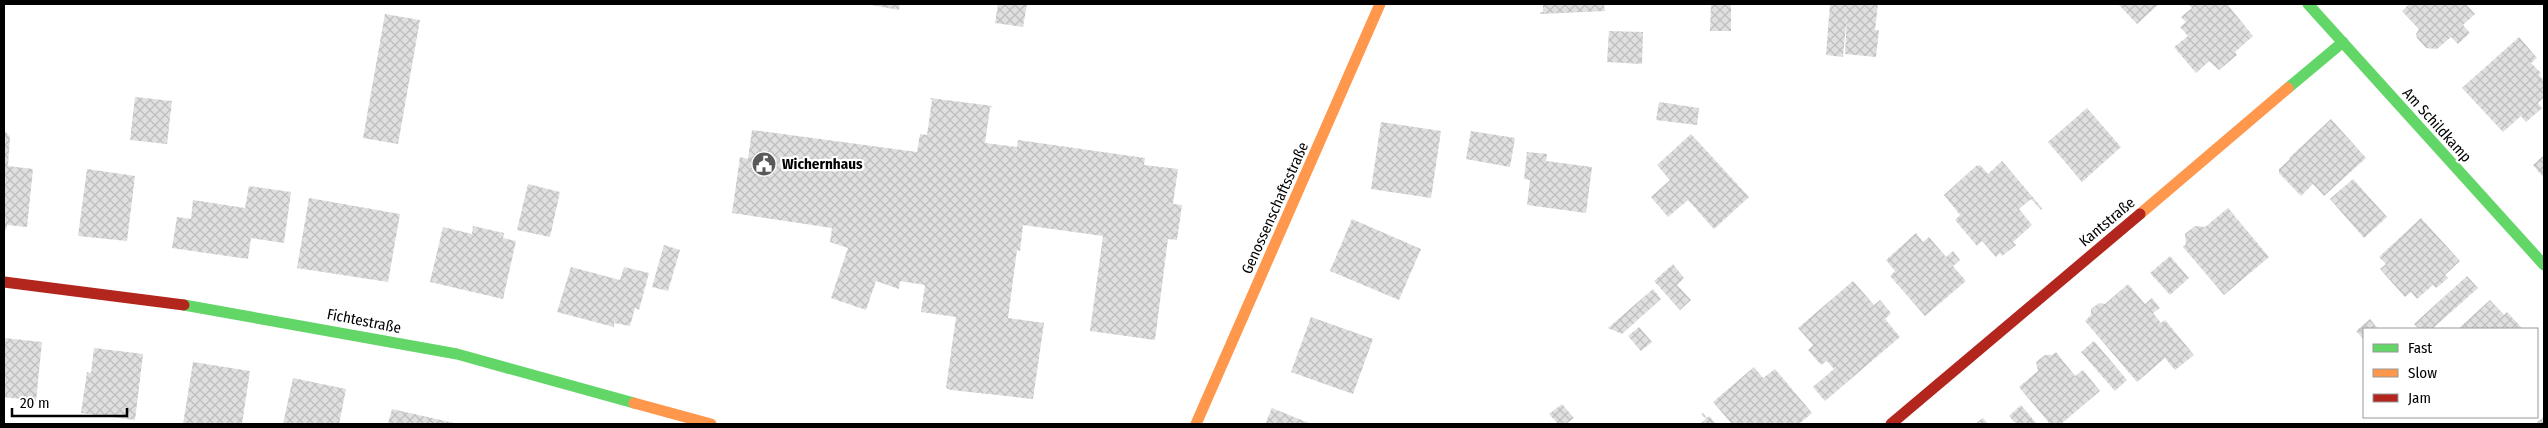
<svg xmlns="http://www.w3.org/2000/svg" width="2548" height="428" viewBox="0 0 2548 428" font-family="'Fira Sans Condensed',sans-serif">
<defs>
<pattern id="building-cross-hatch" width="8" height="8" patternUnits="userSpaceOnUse" patternTransform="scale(1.25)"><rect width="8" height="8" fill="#dfdfdf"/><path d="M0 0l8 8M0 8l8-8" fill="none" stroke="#bebebe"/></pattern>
</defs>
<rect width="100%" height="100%" fill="#fff"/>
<path fill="url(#building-cross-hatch)" d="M866,4H900L899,10Z
M998,4H1027L1023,27L995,23Z
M1543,4H1604L1605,11L1540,14V12H1543Z
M1711,4H1731V31H1710Z
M1830,4H1878L1875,30H1879L1876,57L1845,54L1847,15L1843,57L1826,55Z
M2118,4H2159L2137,24Z
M2188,4H2227L2253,36L2235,52L2237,55L2219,70L2209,61L2196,73L2174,47L2188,36L2180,27L2186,22L2181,17L2192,8Z
M2409,4H2466L2475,14L2463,25L2470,33L2458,44L2451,37L2437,49L2426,48L2417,38L2416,34L2419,29L2402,11Z
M385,14L420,20L398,144L363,138Z
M1609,31L1643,32L1642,64L1607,62Z
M2519,37L2537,58L2531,63L2541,73L2539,75L2544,81V97L2538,103L2542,108L2526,122L2521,116L2503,132L2462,88Z
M135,97L172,101L167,144L130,140Z
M930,98L993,106L990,108L985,143L1017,147L1018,140L1145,158L1144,165L1178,169L1173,204L1182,205L1177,240L1168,239L1155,340L1090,331L1103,236L1023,225L1020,251L1017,250L1008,318L1044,323L1033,399L951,390L946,388L956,317L921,312L925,285L900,281L899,289L876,281L866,310L831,298L848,248L830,242L832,228L732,213L740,157L748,159L752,130L917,152L920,134L927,135L932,100Z
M1659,102L1699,108L1697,125L1656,120Z
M2087,108L2121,147L2082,182L2048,142Z
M2331,119L2366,158L2324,196L2313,184L2301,196L2279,173V169L2290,159L2289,158Z
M1381,122L1441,131L1431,198L1371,189Z
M4,130L10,137L8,166L33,169L27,227L7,225L6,230L4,229Z
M1471,131L1515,138L1510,167L1466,159Z
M1691,134L1749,197L1714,229L1688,200L1668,217L1651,197L1670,180L1657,165Z
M1527,152L1547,154L1546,161L1592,167L1586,213L1527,205L1530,180L1524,179Z
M2544,155V178L2533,165Z
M2002,161L2042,208L2041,210L2031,199L2019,209L2032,225L2013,242L2016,245L2002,256L2000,253L1996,257L1982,241L1977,246L1955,220L1960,215L1944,195L1976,166L1980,165L1988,174Z
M87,169L135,176L127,241L78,236Z
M2353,179L2387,217L2364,238L2330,199Z
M528,184L560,192L550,237L517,230Z
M249,186L291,192L284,243L251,238L248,259L172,248L177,217L191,219L193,200L245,208Z
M309,198L400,214L388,282L297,268Z
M2228,208L2269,257L2224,295L2183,247L2186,244L2185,234L2195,226L2205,227Z
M2421,218L2460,261L2445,275L2448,278L2439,286L2436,288L2433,285L2417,299L2411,292L2405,297L2380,269L2386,264L2379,257Z
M1352,219L1421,249L1399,300L1330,271Z
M473,226L504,233L503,238L516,241L503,299L430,282L443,227L472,234Z
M1916,233L1923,242L1929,237L1946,257L1953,251L1960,260L1953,266L1966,281L1925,316L1890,276L1895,271L1886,260Z
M664,245L680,250L668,291L652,287Z
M2170,256L2189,278L2170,295L2150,273Z
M1673,264L1684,278L1677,285L1691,300L1680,310L1654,281Z
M571,267L620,280L624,267L649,273L639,310L635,308L630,326L614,323V327L557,312Z
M2467,276L2478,288L2432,329H2419L2414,324Z
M1853,281L1874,305L1880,300L1891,313L1885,319L1900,337L1825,401L1813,387L1834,369L1827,361L1821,365L1808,350L1813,345L1798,328Z
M2128,284L2145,304L2152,298L2160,308L2153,313L2161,323L2165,320L2194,355L2175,370L2165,358L2137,382L2085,321L2091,315V309L2099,303L2105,304Z
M1653,289L1661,299L1622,334L1608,328Z
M2490,300L2504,315L2507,312L2523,329H2458Z
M1311,317L1373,339L1353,394L1291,372Z
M2370,319L2378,329H2364V340L2356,331Z
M1639,327L1652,342L1641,351L1628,336Z
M4,338L42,342L36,401L4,397Z
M2094,341L2127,380L2115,391L2081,352Z
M94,348L143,354L135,420L81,413L87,372L91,373Z
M2056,352L2075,376L2083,370L2100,391L2061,424H2050L2019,387L2038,371L2036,362L2045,355H2052Z
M193,362L250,371L242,424H183Z
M1754,367L1763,378L1775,369L1812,413L1799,424H1732L1713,402Z
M293,378L346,389L339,424H283Z
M1562,404L1574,418L1566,424H1558L1549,414Z
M2021,405L2037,424H2016L2009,416Z
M1272,408L1311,424H1265Z
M392,409L454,423V424H388Z
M1703,413L1707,418L1709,416L1716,424H1700L1706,419L1701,414Z
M2544,417V424H2539L2537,422Z
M1983,418L1988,424H1975Z"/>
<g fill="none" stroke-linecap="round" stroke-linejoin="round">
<path stroke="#63d668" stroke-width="11" d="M2308,4L2544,265
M2288,88L2343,42
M184,305L457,354L634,403"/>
<path stroke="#ff974d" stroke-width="11" d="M2140,214L2288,88
M634,403L711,424
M1196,424L1380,4"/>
<path stroke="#b3261e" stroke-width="11" d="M4,282L184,305
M1891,424L2140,214"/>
</g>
<defs>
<symbol id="civic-disc" viewBox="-11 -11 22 22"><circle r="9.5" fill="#595959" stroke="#fff"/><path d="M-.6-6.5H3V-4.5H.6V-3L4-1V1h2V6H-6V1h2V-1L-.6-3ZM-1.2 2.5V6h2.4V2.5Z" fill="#fff"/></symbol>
</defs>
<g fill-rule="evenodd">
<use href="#civic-disc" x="750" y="150" width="28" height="28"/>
</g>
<g text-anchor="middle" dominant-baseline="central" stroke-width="4.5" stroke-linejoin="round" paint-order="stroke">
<g font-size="15" fill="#000" stroke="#fff">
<text transform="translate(2437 125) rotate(48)">Am Schildkamp</text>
<text transform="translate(1275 208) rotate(-66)">Genossenschaftsstraße</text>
<text transform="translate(2107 222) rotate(-40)">Kantstraße</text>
<text transform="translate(364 321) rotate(11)">Fichtestraße</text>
</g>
<g font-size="15" font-weight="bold" fill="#000" stroke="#fff" text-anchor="start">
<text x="782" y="164">Wichernhaus</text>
</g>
</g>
<rect width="2548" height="428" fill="none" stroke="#000000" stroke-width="10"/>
<rect x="2363" y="328" width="175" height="90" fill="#ffffff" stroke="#999999"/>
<rect x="2373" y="344" width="25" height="8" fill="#63d668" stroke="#999999"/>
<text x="2408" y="353" font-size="15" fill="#000000">Fast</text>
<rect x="2373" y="369" width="25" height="8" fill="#ff974d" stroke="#999999"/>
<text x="2408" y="378" font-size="15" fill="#000000">Slow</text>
<rect x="2373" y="394" width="25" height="8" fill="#b3261e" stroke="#999999"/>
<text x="2408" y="403" font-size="15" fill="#000000">Jam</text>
<path d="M12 408v8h115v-8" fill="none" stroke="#000000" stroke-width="2.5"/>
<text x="20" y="408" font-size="15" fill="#000000" stroke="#ffffff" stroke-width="4" paint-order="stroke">20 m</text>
</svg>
